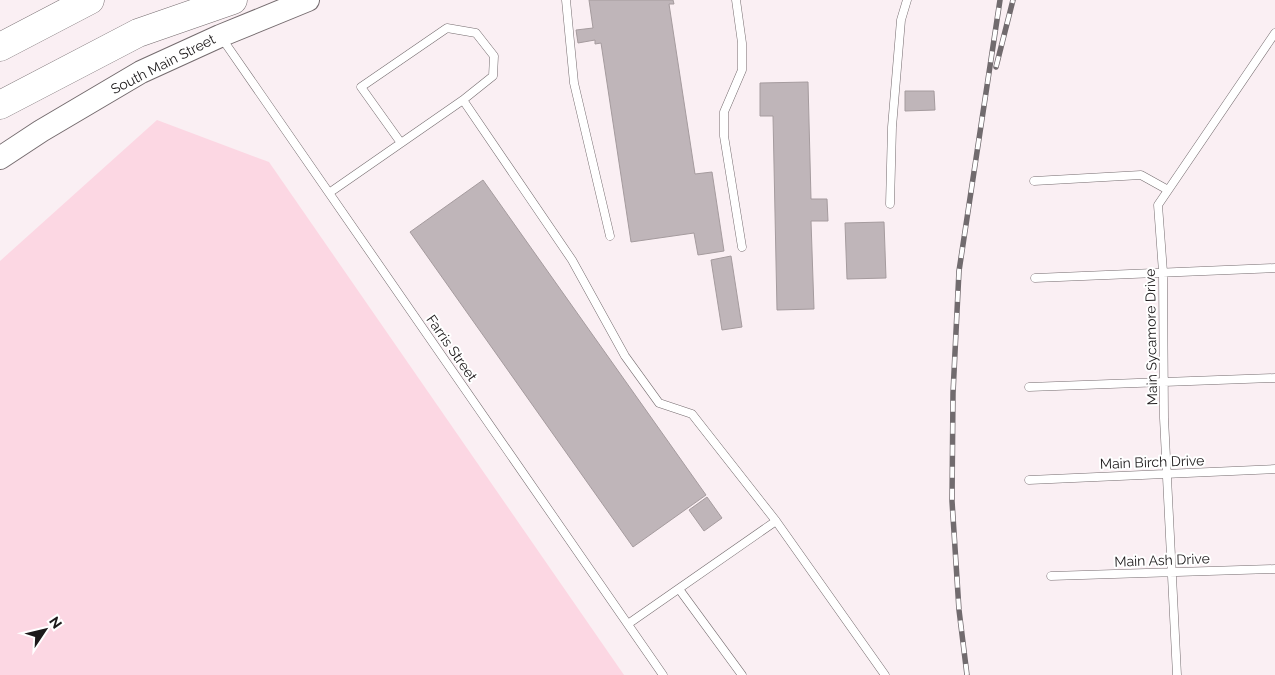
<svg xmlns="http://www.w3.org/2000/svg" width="1275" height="675" viewBox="0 0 1275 675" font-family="Raleway,sans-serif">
<rect width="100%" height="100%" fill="#faeff3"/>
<path fill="#fcd7e3" d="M157,120L269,162L624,675H0V261Z"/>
<path fill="#bfb5b9" stroke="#a59b9e" d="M589,0H673L674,4H669L695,174L712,172L724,251L698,255L694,233L631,242L601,43L595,44V40L578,43L576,30L593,28Z
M808,82L811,199H827L828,221H811L814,309L777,310L773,116H760V83Z
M905,91H934L935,110L905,111Z
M483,180L706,495L633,547L410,232Z
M884,222L886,278L847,279L845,223Z
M731,256L742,327L722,330L711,260Z
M707,497L722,518L704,531L689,510Z"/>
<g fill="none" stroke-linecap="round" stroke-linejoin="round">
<defs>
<path id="lane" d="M566,0L574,83L610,236
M736,0L742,43V70L724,112V136L742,247
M221,37L663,675
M401,143L361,87L447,28L476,33L494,56L493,76L463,100
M1034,181L1141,175L1168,190
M329,193L463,100L572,260L625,356L659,403L692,414L776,521
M890,204L892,127L901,20L907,0
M1035,278L1275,268
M1029,387L1275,378
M1029,480L1275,469
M1051,576L1275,569
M679,589L742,675
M628,624L776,521L885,675
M1177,675L1164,418L1163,272L1158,205L1275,33"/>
<path id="secondary" d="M0,158L41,131L141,72L220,36L308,0"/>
<path id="highway" d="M0,47L90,0
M0,105L138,33L233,0"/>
</defs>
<use href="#lane" stroke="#756c6f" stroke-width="9"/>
<use href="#secondary" stroke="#756c6f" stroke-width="24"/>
<use href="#highway" stroke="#756c6f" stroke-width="29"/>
<use href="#lane" stroke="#fff" stroke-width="8"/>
<use href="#secondary" stroke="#fff" stroke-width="22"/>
<use href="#highway" stroke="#fff" stroke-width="28"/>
<defs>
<path id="rail" d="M996,67L1013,0
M967,675L959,610L952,501L953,393L959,271L1000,0"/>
</defs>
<use href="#rail" stroke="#716b6e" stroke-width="5.5"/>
<use href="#rail" stroke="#fff" stroke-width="4" stroke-dasharray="11" stroke-linecap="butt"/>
</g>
<g text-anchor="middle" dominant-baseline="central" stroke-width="4" stroke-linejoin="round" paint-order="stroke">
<g font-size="14" fill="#1c191a" stroke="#fff">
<text transform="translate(163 64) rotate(-27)">South Main Street</text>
<text transform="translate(1151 337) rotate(-91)">Main Sycamore Drive</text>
<text transform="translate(452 348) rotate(55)">Farris Street</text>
<text transform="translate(1152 462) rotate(-2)">Main Birch Drive</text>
<text transform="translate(1162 560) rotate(-2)">Main Ash Drive</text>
</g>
</g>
<g transform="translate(45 630) rotate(55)" stroke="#ffffff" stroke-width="4" paint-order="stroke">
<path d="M0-4L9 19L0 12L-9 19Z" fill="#1c191a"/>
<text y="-8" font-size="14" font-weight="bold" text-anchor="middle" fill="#1c191a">N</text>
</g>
</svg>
